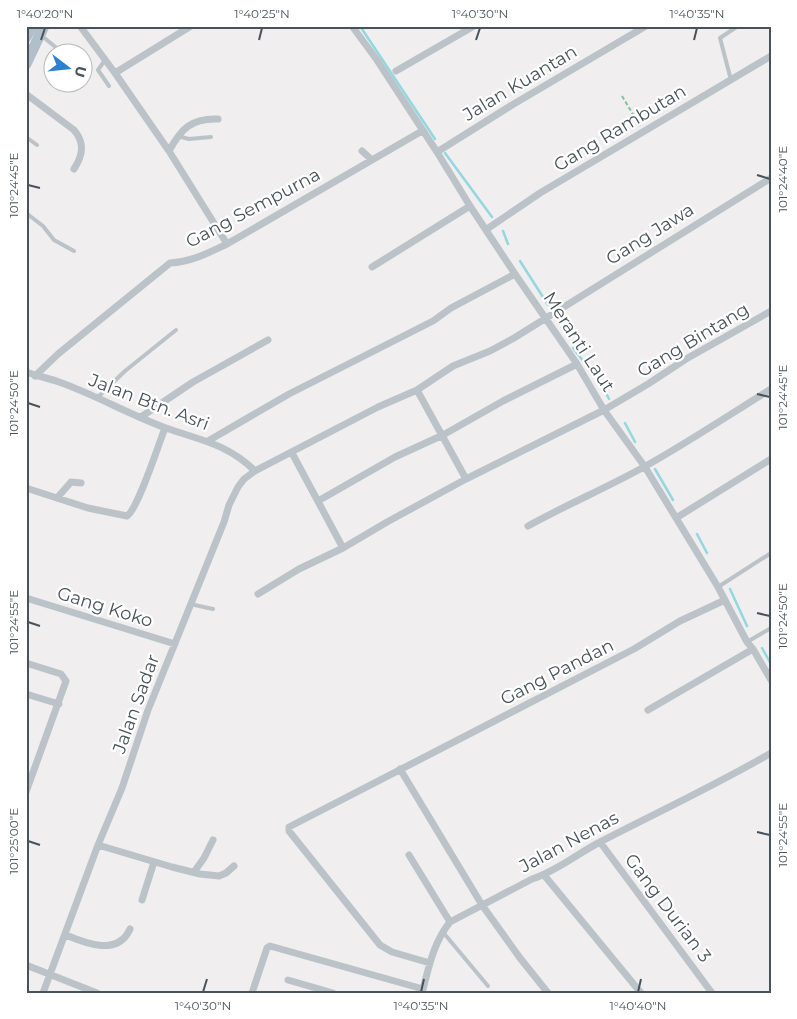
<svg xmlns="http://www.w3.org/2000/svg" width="797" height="1019" viewBox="0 0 797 1019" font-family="Montserrat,sans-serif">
<rect width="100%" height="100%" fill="#f0eeee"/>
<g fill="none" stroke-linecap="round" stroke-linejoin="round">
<path stroke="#93d8e1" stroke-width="2.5" d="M360,26L435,139
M445,153L492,217
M503,231L508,244
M520,261L548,305
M573,348L587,366
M605,391L609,399
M625,423L635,442
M655,469L673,500
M697,534L707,553
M730,589L747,626
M762,648L771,664"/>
<path stroke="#7dc39a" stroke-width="2" stroke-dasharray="4 2.5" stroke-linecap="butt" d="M622,96L640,126"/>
<path stroke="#bbc3c9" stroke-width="4" d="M42,36L59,50
M105,60L98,70L109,86
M731,80L720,38L738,26
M177,136L189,139L211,137
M26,137L37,145
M26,213L43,226L54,240L74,251
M98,397L125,371L176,330
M718,587L771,553
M190,604L213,609
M747,642L771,628
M442,931L488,986"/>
<path stroke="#bbc3c9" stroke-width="7" d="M80,26L115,73L169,151L227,244
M352,26L377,60L437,152L470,206L515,274L577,364L604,410L645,467L718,587L747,642L753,649L771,680
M396,71L474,26
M115,73L191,26
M26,94L74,130C85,143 83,155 74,169
M169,151C181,129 191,118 218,119
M362,151L372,160
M437,152L512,105L646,26
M487,229L540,193L771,56
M372,267L470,206
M26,372C37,376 48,378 59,382C96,395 130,415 166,428C200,440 228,444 255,471
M35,376L58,354L170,263C191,262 208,253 227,244L422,131
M417,390L466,479
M141,417L193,382L268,340
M208,441L289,394L433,321L451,308L515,274
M292,453L343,548
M26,488L88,508L127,516C138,509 159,443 165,428
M57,498L71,482L81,483
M318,501L395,457L443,435L503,401L577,364
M676,518L771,459
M528,526C566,505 606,488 644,467C687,443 729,415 771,389
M258,594L299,569L343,548L387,522L466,479L604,410L648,384L686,359L771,311
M26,598L175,644
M26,663L61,674L66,681L26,792
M26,694L59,704
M648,710L753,649
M400,769L482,905L520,958L548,993
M600,842L712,993
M98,845L172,867L200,874L219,876L226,873L234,866
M409,855L450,922
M194,872L204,858L213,840
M544,875L641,993
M142,900L154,862
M66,935C87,944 118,956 130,929
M430,963L392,952L380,945L289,831V827L634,649L680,621L725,600
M26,965L97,993
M288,980L333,993
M43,993L98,845L122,788L148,710L224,522L229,505L238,487L244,479L255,471L378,407L417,390L453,366L490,351L514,338L771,178
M252,993L267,948L270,946L423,989
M422,993C429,967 433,943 450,922L532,879C557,871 578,853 602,841C658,812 716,785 771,753"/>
<path stroke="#b1bfca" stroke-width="11" d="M26,37L32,26
M26,64L44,26"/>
</g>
<path fill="none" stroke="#485359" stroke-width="2" d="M41,40L45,28M259,40L262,28M476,40L480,28M694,40L697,28M757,175L770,179M28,185L40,188M757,394L770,397M28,403L40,407M757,613L770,616M28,622L40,626M757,832L770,835M28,841L40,845M203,992L207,979M421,992L424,979M638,992L641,979"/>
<g text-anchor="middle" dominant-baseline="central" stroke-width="4.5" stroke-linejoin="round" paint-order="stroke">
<g font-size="18" fill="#485359" stroke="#fff">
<text transform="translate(520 83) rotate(-31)">Jalan Kuantan</text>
<text transform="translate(620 128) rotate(-31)">Gang Rambutan</text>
<text transform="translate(253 208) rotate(-28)">Gang Sempurna</text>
<text transform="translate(650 234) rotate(-32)">Gang Jawa</text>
<text transform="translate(693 340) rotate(-31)">Gang Bintang</text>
<text transform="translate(579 342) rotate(57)">Meranti Laut</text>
<text transform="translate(149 402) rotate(21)">Jalan Btn. Asri</text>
<text transform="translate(105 607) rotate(17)">Gang Koko</text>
<text transform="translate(557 672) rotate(-27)">Gang Pandan</text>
<text transform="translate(136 704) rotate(-70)">Jalan Sadar</text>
<text transform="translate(569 842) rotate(-28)">Jalan Nenas</text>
<text transform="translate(668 908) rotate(53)">Gang Durian 3</text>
</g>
</g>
<rect width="797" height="1019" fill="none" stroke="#ffffff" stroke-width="55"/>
<g transform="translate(68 68) rotate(106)"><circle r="24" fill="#ffffff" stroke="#b6babd"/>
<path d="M0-4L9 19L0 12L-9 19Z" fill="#2d80cb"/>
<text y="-8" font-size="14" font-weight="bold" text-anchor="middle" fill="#485359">U</text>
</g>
<rect x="28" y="28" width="742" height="964" fill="none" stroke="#485359" stroke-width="2"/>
<g font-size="12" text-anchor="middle" fill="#485359">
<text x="45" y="18">1°40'20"N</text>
<text x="262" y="18">1°40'25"N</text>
<text x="480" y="18">1°40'30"N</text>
<text x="697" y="18">1°40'35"N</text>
<text transform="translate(783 179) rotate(-90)" y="4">101°24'40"E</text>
<text transform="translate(14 185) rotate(-90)" y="4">101°24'45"E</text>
<text transform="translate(783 397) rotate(-90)" y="4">101°24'45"E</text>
<text transform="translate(14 403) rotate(-90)" y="4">101°24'50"E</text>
<text transform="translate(783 616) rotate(-90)" y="4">101°24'50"E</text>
<text transform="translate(14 622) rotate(-90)" y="4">101°24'55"E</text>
<text transform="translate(783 835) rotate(-90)" y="4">101°24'55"E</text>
<text transform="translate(14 841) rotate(-90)" y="4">101°25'00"E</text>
<text x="203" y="1010">1°40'30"N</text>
<text x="421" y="1010">1°40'35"N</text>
<text x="638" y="1010">1°40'40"N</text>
</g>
</svg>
